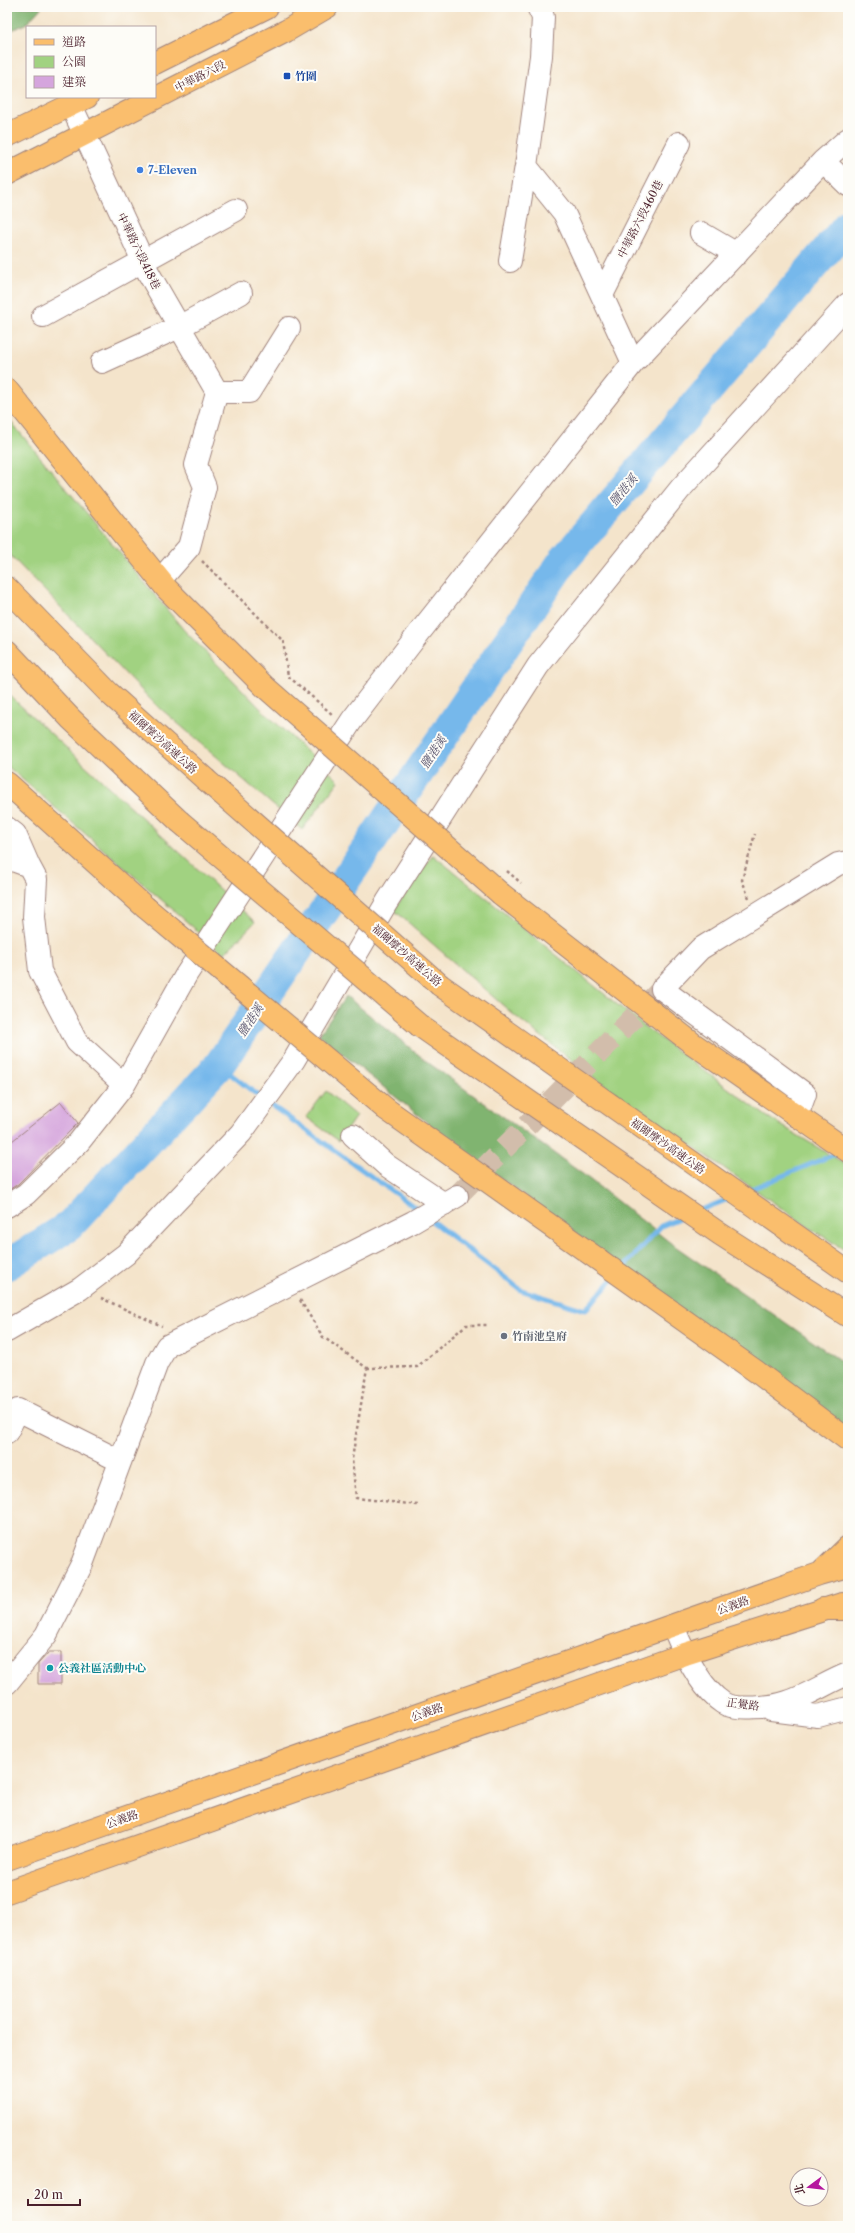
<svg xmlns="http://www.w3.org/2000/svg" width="855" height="2233" viewBox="0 0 855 2233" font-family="'Libre Caslon Text','Noto Serif TC',serif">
<rect width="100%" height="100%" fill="#fdfcf7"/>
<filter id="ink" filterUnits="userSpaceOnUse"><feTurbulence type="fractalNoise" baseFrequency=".025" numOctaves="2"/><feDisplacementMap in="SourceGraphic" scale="8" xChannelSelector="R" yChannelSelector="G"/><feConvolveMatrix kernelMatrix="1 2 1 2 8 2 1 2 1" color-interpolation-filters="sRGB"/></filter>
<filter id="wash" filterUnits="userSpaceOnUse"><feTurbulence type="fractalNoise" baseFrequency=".012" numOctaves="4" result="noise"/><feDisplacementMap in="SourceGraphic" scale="16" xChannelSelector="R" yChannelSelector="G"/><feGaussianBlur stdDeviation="0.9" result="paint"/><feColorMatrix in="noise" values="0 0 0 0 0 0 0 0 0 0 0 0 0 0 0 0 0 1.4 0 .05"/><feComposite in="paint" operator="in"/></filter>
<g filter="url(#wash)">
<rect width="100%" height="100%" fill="#f4e4cb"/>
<path fill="#a1d281" stroke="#767856" d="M7,417L183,629L261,709L339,781L302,830L153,702L7,552Z
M7,693L255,922L224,954L7,766Z
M433,855L645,1027L766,1116L848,1166V1252L810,1228L592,1076L514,1015L394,910Z
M326,1091L356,1116L339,1141L306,1117Z"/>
<path fill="#80b46f" stroke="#656a4d" d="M7,7H42L26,24L7,32Z
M346,996L430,1064L584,1175L672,1244L848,1366V1431L455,1145L319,1035Z"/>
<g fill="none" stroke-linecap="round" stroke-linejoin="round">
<path stroke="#76b8eb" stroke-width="5" d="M219,1065L260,1097
M268,1103L420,1211
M744,1192L840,1152
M698,1211L731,1198
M429,1219L521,1290L585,1310L615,1277
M622,1269L661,1226L685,1216"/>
<path stroke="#76b8eb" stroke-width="31" d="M7,1265L69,1226L219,1065L563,561L848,225"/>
</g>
<g id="blocks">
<path fill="#d5a5dd" d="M61,1102L78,1123L18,1184L7,1191V1145Z
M49,1652H61V1684H38V1664Z"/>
</g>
</g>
<g filter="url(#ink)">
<use href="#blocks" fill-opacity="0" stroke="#9f827b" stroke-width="1"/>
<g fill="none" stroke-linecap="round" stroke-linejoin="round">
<path stroke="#d2bdab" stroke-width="22" stroke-dasharray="22 11" stroke-linecap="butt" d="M457,1196L662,989"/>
<defs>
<path id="minor" d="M71,105L149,274L217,392
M823,161L848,185
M526,166L564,213L633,363
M701,233L737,254
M510,261L526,166L541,56L543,17L538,7
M602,295L679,143
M43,316L236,210
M102,362L179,327L241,293
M217,392H249L289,328
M160,580L189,547L205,487L196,465L217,392
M7,828L15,834L29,866
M7,858L29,866L36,879L34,917L40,971L77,1042L124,1085
M797,1116L805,1094L662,989L700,949L838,864L848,862
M353,1135L386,1165L444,1204
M7,1206L26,1194L79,1142L124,1085L186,975L352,720L419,633L633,363L823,161L848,139
M7,1331L80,1289L126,1254L241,1133L294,1060L387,902L538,666L681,488L848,304
M7,1432L18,1410L120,1461
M673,1626C683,1651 700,1688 723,1703C735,1711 773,1707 787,1702C808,1696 827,1682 848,1674
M7,1683L46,1635L82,1564L157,1363L167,1346L413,1222L457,1196
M771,1710L818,1716L848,1708"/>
<path id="major" d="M155,63L267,7
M7,136L87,97
M7,174L286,31L327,7
M7,390L167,589L265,687
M7,783L145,907
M501,894L692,1043L848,1151
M386,1109L757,1372L848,1440
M823,1571L848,1547
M7,1859L819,1574L848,1566
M7,1892L685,1654L842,1604"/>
<path id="highway" d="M7,588L109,693L205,779
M7,651L71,719L179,821
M440,985L848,1272
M420,1026L720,1234L848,1316
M823,1609H848"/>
</defs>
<use href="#minor" stroke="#9f827b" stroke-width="24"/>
<use href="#major" stroke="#9f827b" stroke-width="24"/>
<use href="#highway" stroke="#9f827b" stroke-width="24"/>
<path stroke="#9f827b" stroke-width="2.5" stroke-dasharray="3 3" stroke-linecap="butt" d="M202,561L283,641L288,676L333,715
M507,871L521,883
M749,898L742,880L755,834
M101,1298L162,1326
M300,1300L323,1337L367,1368L352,1459L356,1498L418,1505
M367,1368L417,1367L466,1325H487"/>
<use href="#minor" stroke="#fff" stroke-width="22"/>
<use href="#major" stroke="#fabe6d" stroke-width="22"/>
<use href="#highway" stroke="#fabe6d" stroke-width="22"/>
<defs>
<path id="major-bridge" d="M265,687L501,894
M145,907L386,1109"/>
<path id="highway-bridge" d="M205,779L440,985
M179,821L420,1026"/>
</defs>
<use href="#major-bridge" stroke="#9f827b" stroke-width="24" stroke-linecap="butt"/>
<use href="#highway-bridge" stroke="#9f827b" stroke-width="24" stroke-linecap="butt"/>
<use href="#major-bridge" stroke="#fabe6d" stroke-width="22"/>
<use href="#highway-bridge" stroke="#fabe6d" stroke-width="22"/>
</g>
</g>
<rect fill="#1a4fb4" stroke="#fdfcf7" stroke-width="1.5" x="283" y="72" width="8" height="8" rx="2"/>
<circle fill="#3f7fe0" stroke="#fdfcf7" stroke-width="1.5" cx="140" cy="170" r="4"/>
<circle fill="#6b7280" stroke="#fdfcf7" stroke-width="1.5" cx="504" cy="1336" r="4"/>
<circle fill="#0f9aa8" stroke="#fdfcf7" stroke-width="1.5" cx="50" cy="1668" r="4"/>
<g text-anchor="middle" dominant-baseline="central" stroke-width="4" stroke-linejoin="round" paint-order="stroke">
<g font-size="11" fill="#4a1f2b" stroke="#fdfcf7">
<text transform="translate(200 76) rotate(-27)">中華路六段</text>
<text transform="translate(640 219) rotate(-63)">中華路六段460巷</text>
<text transform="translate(139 251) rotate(64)">中華路六段418巷</text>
<text transform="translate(163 742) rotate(42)">福爾摩沙高速公路</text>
<text transform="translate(407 955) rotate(41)">福爾摩沙高速公路</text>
<text transform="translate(668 1146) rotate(35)">福爾摩沙高速公路</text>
<text transform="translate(733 1605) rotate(-20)">公義路</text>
<text transform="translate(743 1704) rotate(8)">正覺路</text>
<text transform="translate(427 1712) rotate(-19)">公義路</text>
<text transform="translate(122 1819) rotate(-19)">公義路</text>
</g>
<g font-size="11" font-weight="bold" fill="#164399" stroke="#fdfcf7" text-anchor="start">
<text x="295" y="76">竹圍</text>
</g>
<g font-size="11" font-weight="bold" fill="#366cbe" stroke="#fdfcf7" text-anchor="start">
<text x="148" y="170">7-Eleven</text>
</g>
<g font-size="11" font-weight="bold" fill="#5b616d" stroke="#fdfcf7" text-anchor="start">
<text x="512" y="1336">竹南池皇府</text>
</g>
<g font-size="11" font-weight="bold" fill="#0d838f" stroke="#fdfcf7" text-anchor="start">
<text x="58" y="1668">公義社區活動中心</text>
</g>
<g font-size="12" font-style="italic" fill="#59556e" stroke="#fdfcf7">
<text transform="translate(623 490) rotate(-50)">鹽港溪</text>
<text transform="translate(433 752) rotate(-56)">鹽港溪</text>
<text transform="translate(250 1020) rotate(-56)">鹽港溪</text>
</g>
</g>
<rect width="855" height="2233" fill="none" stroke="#fdfcf7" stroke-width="24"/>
<rect x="26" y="26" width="130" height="72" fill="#fdfcf7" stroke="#b5a4a5"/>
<rect x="34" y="39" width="20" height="6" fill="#fabe6d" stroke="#b5a4a5"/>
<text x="62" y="46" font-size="12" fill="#4a1f2b">道路</text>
<rect x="34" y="56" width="20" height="12" fill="#a1d281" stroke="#b5a4a5"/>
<text x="62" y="66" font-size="12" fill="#4a1f2b">公園</text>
<rect x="34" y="76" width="20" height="12" fill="#d5a5dd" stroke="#b5a4a5"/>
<text x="62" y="86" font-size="12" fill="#4a1f2b">建築</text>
<g transform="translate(809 2187) rotate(255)"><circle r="19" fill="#fdfcf7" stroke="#b5a4a5"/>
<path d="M0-3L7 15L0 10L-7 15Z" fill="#b5179e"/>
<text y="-6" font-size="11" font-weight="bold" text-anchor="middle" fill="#4a1f2b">北</text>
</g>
<path d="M28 2199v6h52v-6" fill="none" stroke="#4a1f2b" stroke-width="2"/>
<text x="34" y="2199" font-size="12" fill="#4a1f2b" stroke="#fdfcf7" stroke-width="3" paint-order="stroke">20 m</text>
</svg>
